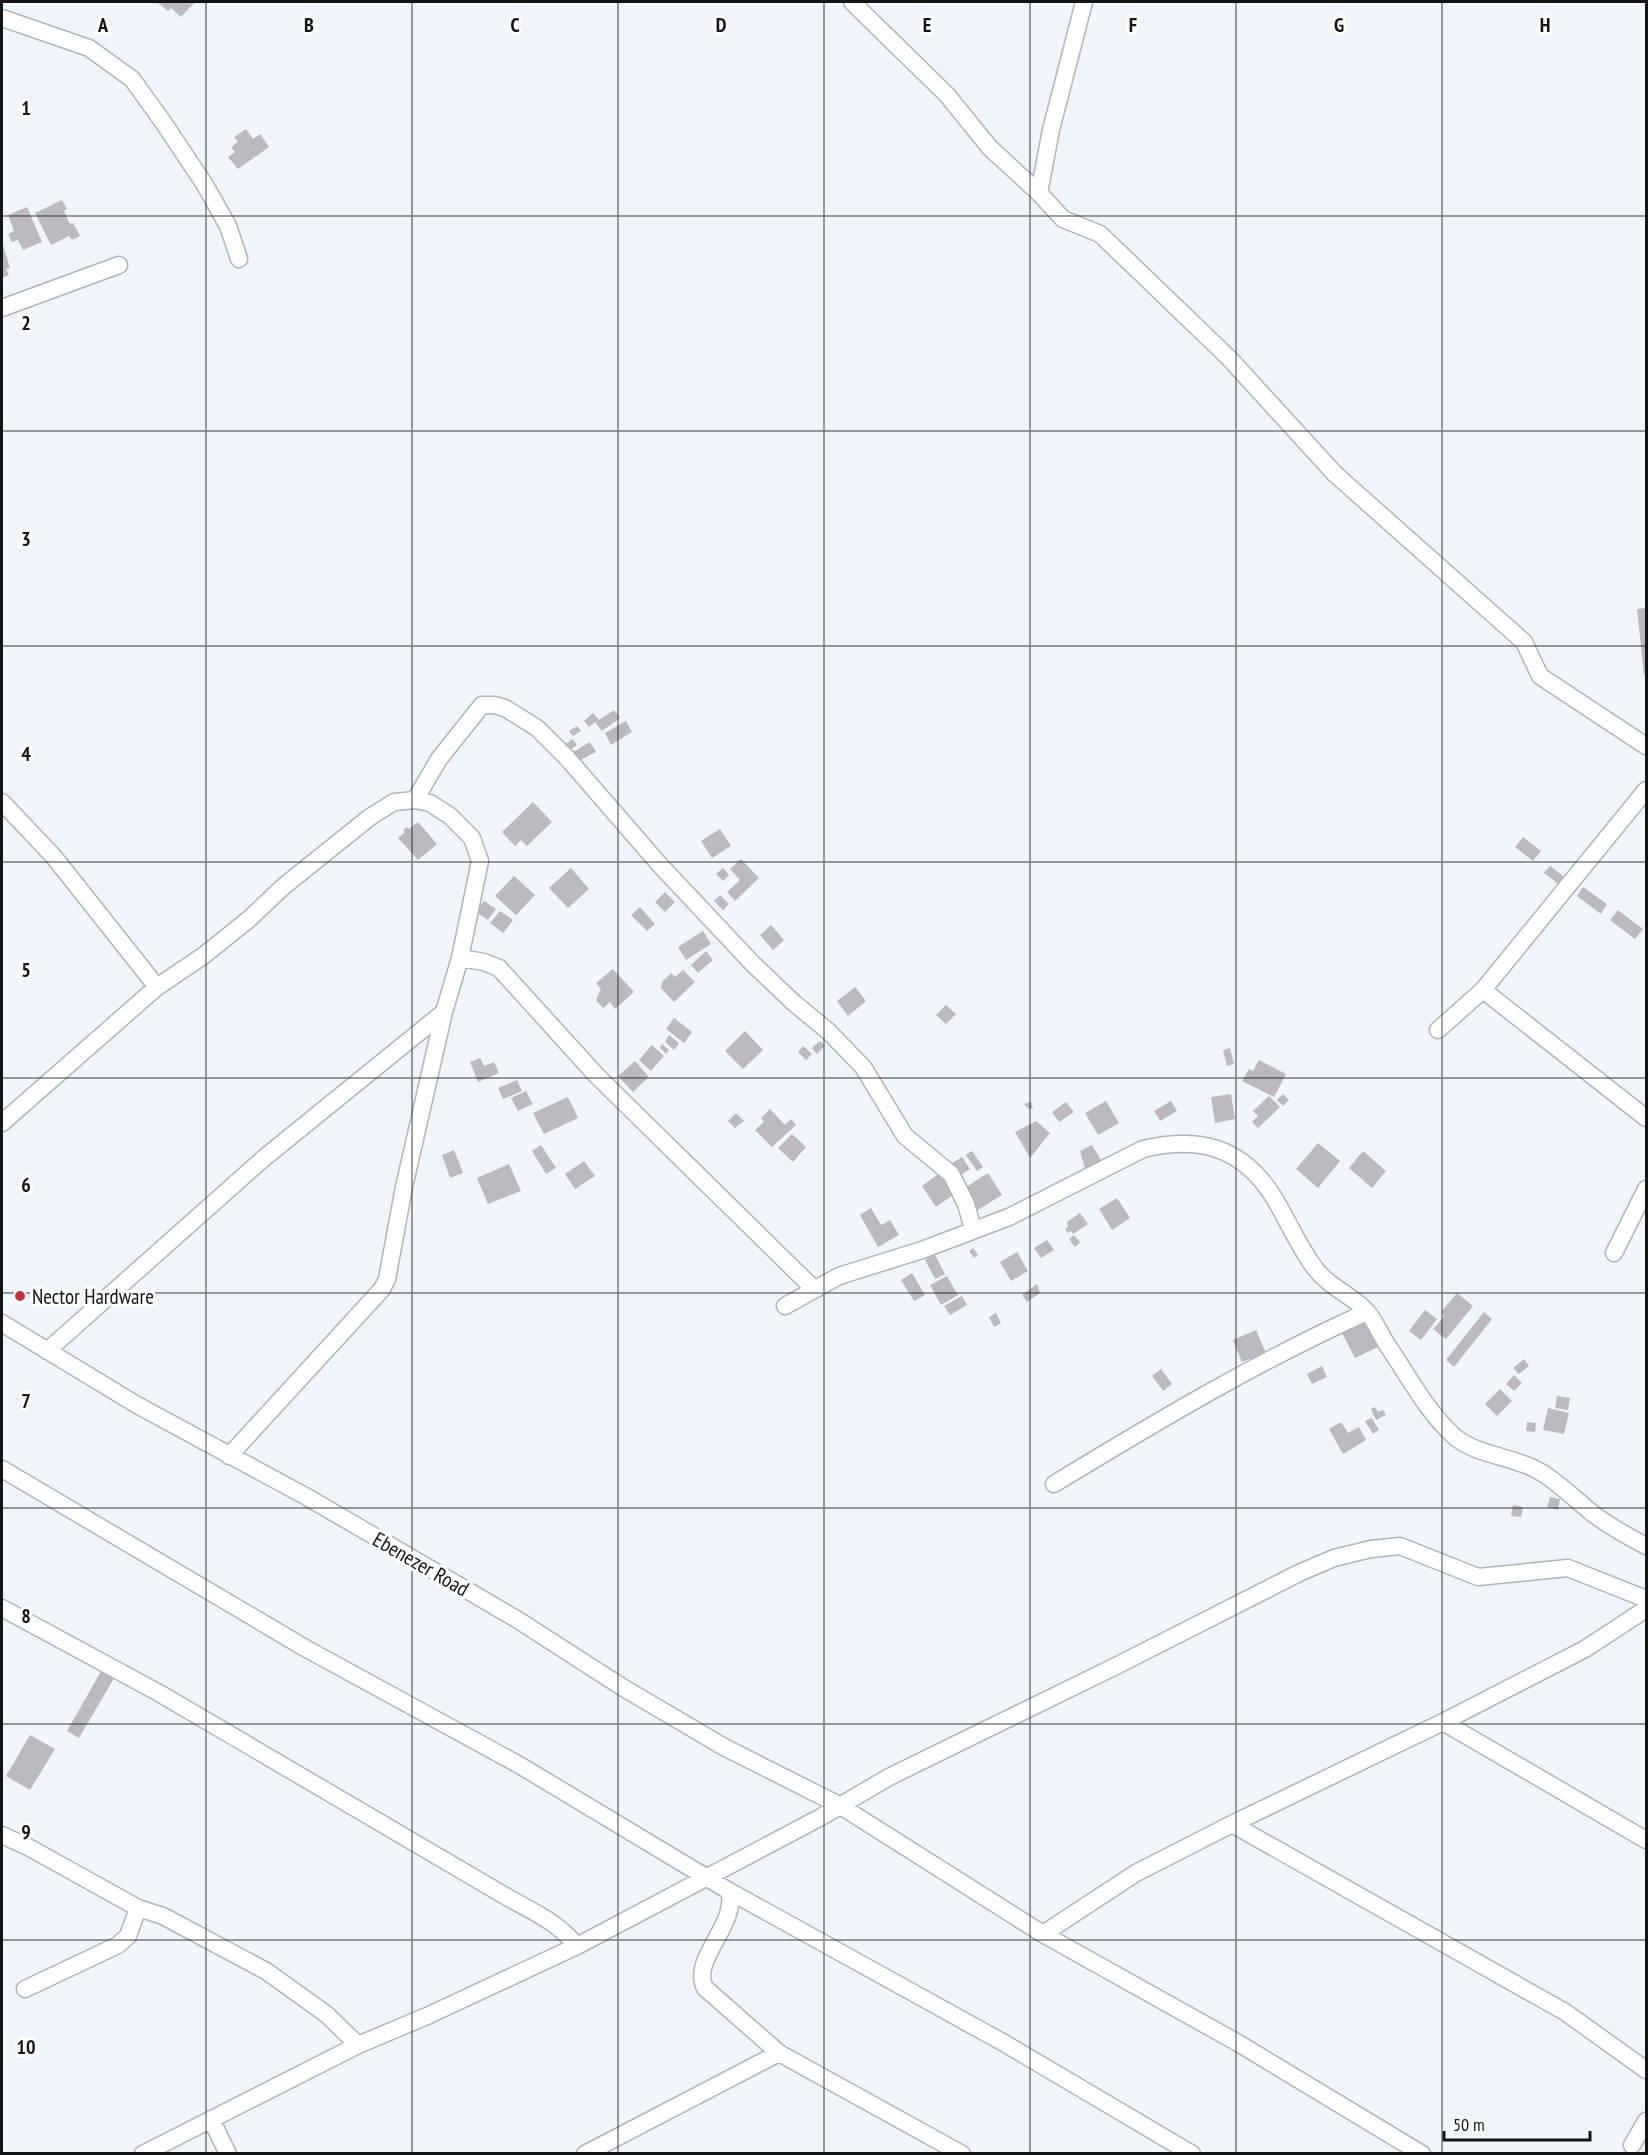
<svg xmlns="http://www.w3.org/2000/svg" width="1648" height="2155" viewBox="0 0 1648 2155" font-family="'PT Sans Narrow',sans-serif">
<rect width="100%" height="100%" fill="#eff5fb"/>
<path fill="#bcb9c0" d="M157,2H195L181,17L171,8L168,11Z
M246,129L253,139L260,134L269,147L238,169L228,157L235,152L231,147L238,142L234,137Z
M62,200L67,209L64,211L70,224L73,223L80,236L72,240L69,236L51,245L35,213Z
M27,207L42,242L23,250L18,240L12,242L8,234L14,231L8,215Z
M2,242L10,268L6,269L9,275L2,278Z
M1646,608V675H1644L1637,609Z
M614,710L620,718L602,731L595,722L589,727L584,721L593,713L599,720Z
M626,721L632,732L611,745L605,733Z
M577,726L581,731L573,736L569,731Z
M572,739L577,745L569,751L565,745Z
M590,742L596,752L579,761L573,752Z
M533,802L552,822L527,846L521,840L515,846L502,832Z
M418,822L437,844L418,860L398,838L405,832L403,830L407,827L409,829Z
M720,829L731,846L712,858L701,841Z
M1523,837L1541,851L1533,861L1515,847Z
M741,859L759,878L735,901L727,892L740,880L730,869Z
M1550,866L1567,879L1561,886L1544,873Z
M571,868L589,889L568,908L549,888Z
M723,868L729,875L723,881L716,874Z
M514,876L535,895L516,915L495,896Z
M1583,887L1607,904L1601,914L1577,896Z
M665,892L675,902L665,912L655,902Z
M720,895L729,904L723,910L714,901Z
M484,901L496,909L488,920L476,912Z
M640,907L655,924L647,931L631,915Z
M1618,910L1643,929L1635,939L1610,920Z
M500,911L513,920L503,933L490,923Z
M771,925L784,940L773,950L760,935Z
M703,931L711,944L686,960L678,947Z
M706,951L713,960L698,973L691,965Z
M613,969L634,992L615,1009L610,1002L603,1008L596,1000L601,989L596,983Z
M683,970L695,982L674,1002L661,988L662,982L671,973L675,977Z
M855,987L866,1001L848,1016L837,1001Z
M946,1005L956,1014L946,1024L936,1015Z
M674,1018L692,1032L684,1043L666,1029Z
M745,1031L763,1050L743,1069L725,1051Z
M669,1035L679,1043L674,1050L665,1042Z
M820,1041L825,1046L817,1054L812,1048Z
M662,1044L669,1050L666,1054L660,1048Z
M652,1045L664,1056L651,1071L639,1060Z
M803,1046L812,1054L806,1060L798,1052Z
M1230,1048L1234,1064L1227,1066L1223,1050Z
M480,1058L484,1066L494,1062L499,1073L478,1082L470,1062Z
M1259,1060L1286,1074L1274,1097L1242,1081L1249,1069L1253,1071Z
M635,1061L649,1077L633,1092L618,1076Z
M517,1080L522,1091L503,1099L498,1088Z
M526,1091L533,1104L518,1111L511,1098Z
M1231,1094L1235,1119L1215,1123L1211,1097Z
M1283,1094L1289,1100L1283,1106L1277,1100Z
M1269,1096L1280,1107L1258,1128L1252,1122L1258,1116L1253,1111Z
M568,1097L578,1118L544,1134L533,1113Z
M1106,1101L1119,1123L1098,1135L1085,1113Z
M1171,1101L1177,1111L1160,1121L1154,1111Z
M1031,1102L1033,1108L1029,1109L1024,1104Z
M1066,1102L1074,1112L1059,1122L1052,1112Z
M770,1109L785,1125L791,1119L796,1125L772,1147L755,1130L764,1122L761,1118Z
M736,1113L744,1121L735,1128L728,1121Z
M1036,1121L1050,1133L1030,1158L1015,1132Z
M792,1134L806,1147L793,1162L778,1148Z
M1318,1143L1340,1161L1318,1188L1296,1169Z
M541,1145L556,1168L546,1174L532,1151Z
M1092,1145L1101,1160L1085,1169L1080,1151Z
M454,1150L463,1173L450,1178L442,1155Z
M972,1151L983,1167L977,1171L966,1155Z
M1363,1151L1386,1171L1372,1188L1349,1168Z
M962,1157L970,1169L959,1176L951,1164Z
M584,1161L595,1176L575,1189L565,1174Z
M509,1164L521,1191L488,1204L477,1178Z
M941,1172L956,1193L936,1207L922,1186Z
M988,1173L1002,1195L976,1211L963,1189Z
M1117,1198L1130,1218L1112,1230L1099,1209Z
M871,1208L881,1225L890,1220L899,1235L878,1247L860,1215Z
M1080,1213L1088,1224L1073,1234L1071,1231L1068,1233L1065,1229L1068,1227L1067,1222Z
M1074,1235L1080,1242L1075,1247L1069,1239Z
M1047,1240L1054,1250L1041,1258L1034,1248Z
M973,1248L978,1255L974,1258L969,1251Z
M1017,1252L1028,1271L1011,1281L1000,1262Z
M935,1255L945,1274L935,1279L925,1260Z
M912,1273L925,1295L914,1301L901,1280Z
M947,1276L958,1295L941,1305L930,1285Z
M1037,1284L1040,1293L1027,1302L1022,1295Z
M1457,1293L1473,1306L1446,1339L1433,1329L1444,1317L1442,1311Z
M962,1296L967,1305L950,1315L944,1306Z
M1425,1310L1437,1319L1421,1340L1409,1331Z
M1484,1312L1492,1319L1454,1367L1446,1360Z
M996,1313L1001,1323L994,1327L989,1317Z
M1365,1322L1378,1347L1355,1358L1342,1333Z
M1256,1330L1266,1353L1242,1362L1233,1340Z
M1524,1359L1529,1366L1519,1374L1513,1368Z
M1322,1366L1327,1377L1312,1384L1307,1374Z
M1161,1369L1172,1384L1163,1391L1152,1376Z
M1514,1375L1522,1383L1514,1391L1506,1384Z
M1500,1389L1512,1401L1497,1416L1485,1404Z
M1557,1396L1570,1398L1568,1410L1555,1408Z
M1375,1407L1378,1412L1383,1410L1386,1415L1376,1420L1371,1409Z
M1548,1408L1569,1413L1564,1434L1543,1430Z
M1372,1418L1379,1430L1373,1434L1365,1421Z
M1341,1422L1348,1433L1359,1427L1366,1440L1343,1454L1329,1429Z
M1527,1422L1536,1423L1535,1432L1526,1431Z
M1550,1497L1560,1499L1558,1510L1547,1507Z
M1513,1505L1523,1507L1521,1517L1511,1516Z
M104,1666L117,1673L79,1738L67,1731Z
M30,1735L55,1749L30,1790L6,1776Z"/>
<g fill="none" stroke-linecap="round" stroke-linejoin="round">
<defs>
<path id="minor" d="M852,2L947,95L990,148L1039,193
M1084,2L1051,130L1039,193L1063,219L1100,234L1229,358L1335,474L1524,642L1540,676L1646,746
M2,18L89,48L132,79L163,122L205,185L228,226L239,259
M2,308L119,265
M415,800L439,759L482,705H494L505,708L537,728L568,759L659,864L753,964L794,1003L828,1031L863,1067L905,1136L951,1174L966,1204L973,1229
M2,802L54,857L157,987
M460,958L484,962L499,968L597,1076L814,1289
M1483,990L1646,1118
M1438,1030L1483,990L1646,790
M2,1123L157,987L203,956L248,920L284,886L370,817L394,802L415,800L430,803L450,816L472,838L480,861L460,958L444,1012L404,1187L387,1279L382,1289L372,1300L229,1456
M1614,1253L1646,1189
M785,1306L839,1276L922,1250L1009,1217L1143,1149C1198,1136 1241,1146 1273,1196C1287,1219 1298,1245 1314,1267C1330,1289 1355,1296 1369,1314C1377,1325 1382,1338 1390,1349C1410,1379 1428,1413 1455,1437C1478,1456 1513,1456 1539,1471C1558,1482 1575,1499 1592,1513C1609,1526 1627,1536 1646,1546
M2,1323L137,1405L307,1497L518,1620L622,1687L724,1747L839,1805L1043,1934L1238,2043L1422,2154
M47,1351L264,1158L444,1012
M2,1469L305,1648L521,1766L729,1891L1004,2043L1192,2154
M1054,1484C1156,1422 1258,1361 1367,1312
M2,1608L159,1693L507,1897C535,1913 556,1921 577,1946
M1443,1722L1646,1840
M1232,1824L1565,2012L1646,2070
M2,1835L30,1848L138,1908L163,1916L266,1971L326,2014L358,2045
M729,1891C739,1924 690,1959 705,1988L779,2053L962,2154
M1043,1934L1136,1873L1232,1824L1443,1722L1585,1649L1646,1609
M25,1989L118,1945L128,1936L138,1908
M211,2119L228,2154
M1632,2145L1646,2121
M143,2154L358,2045L427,2016L577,1946L821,1817L889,1777L1116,1666L1299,1573L1334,1558L1371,1549L1400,1546L1478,1577L1568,1568L1646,1599
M585,2154L779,2053"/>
</defs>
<use href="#minor" stroke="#afb4ba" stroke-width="19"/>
<use href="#minor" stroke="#fff" stroke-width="16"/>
</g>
<path fill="none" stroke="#121416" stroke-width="1.5" stroke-opacity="0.55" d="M206,2V2154M412,2V2154M618,2V2154M824,2V2154M1030,2V2154M1236,2V2154M1442,2V2154M2,216H1646M2,431H1646M2,646H1646M2,862H1646M2,1078H1646M2,1293H1646M2,1508H1646M2,1724H1646M2,1940H1646"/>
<circle fill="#c4343e" stroke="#fff" stroke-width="2" cx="20" cy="1296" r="6"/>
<g text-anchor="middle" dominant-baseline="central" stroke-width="6" stroke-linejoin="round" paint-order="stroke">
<g font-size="21" fill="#121416" stroke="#fff" text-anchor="start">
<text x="32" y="1296">Nector Hardware</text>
</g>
<g font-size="21" fill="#121416" stroke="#fff">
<text transform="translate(421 1564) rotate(30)">Ebenezer Road</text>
</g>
</g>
<g font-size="20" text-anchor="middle" font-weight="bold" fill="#121416" stroke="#fff" stroke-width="6" stroke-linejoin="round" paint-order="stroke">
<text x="103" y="32">A</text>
<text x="309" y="32">B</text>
<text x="515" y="32">C</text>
<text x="721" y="32">D</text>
<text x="927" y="32">E</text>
<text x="1133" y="32">F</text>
<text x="1339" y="32">G</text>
<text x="1545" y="32">H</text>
<text x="26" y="115">1</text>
<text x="26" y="330">2</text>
<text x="26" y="546">3</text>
<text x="26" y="761">4</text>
<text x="26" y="977">5</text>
<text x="26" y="1192">6</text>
<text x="26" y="1408">7</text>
<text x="26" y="1623">8</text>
<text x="26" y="1839">9</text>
<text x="26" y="2054">10</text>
</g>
<rect width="1648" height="2155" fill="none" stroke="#121416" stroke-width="6"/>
<path d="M1444 2131v9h146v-9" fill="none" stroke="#121416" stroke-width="3"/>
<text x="1453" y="2131" font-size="18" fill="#121416" stroke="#ffffff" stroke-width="4.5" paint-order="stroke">50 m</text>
</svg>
